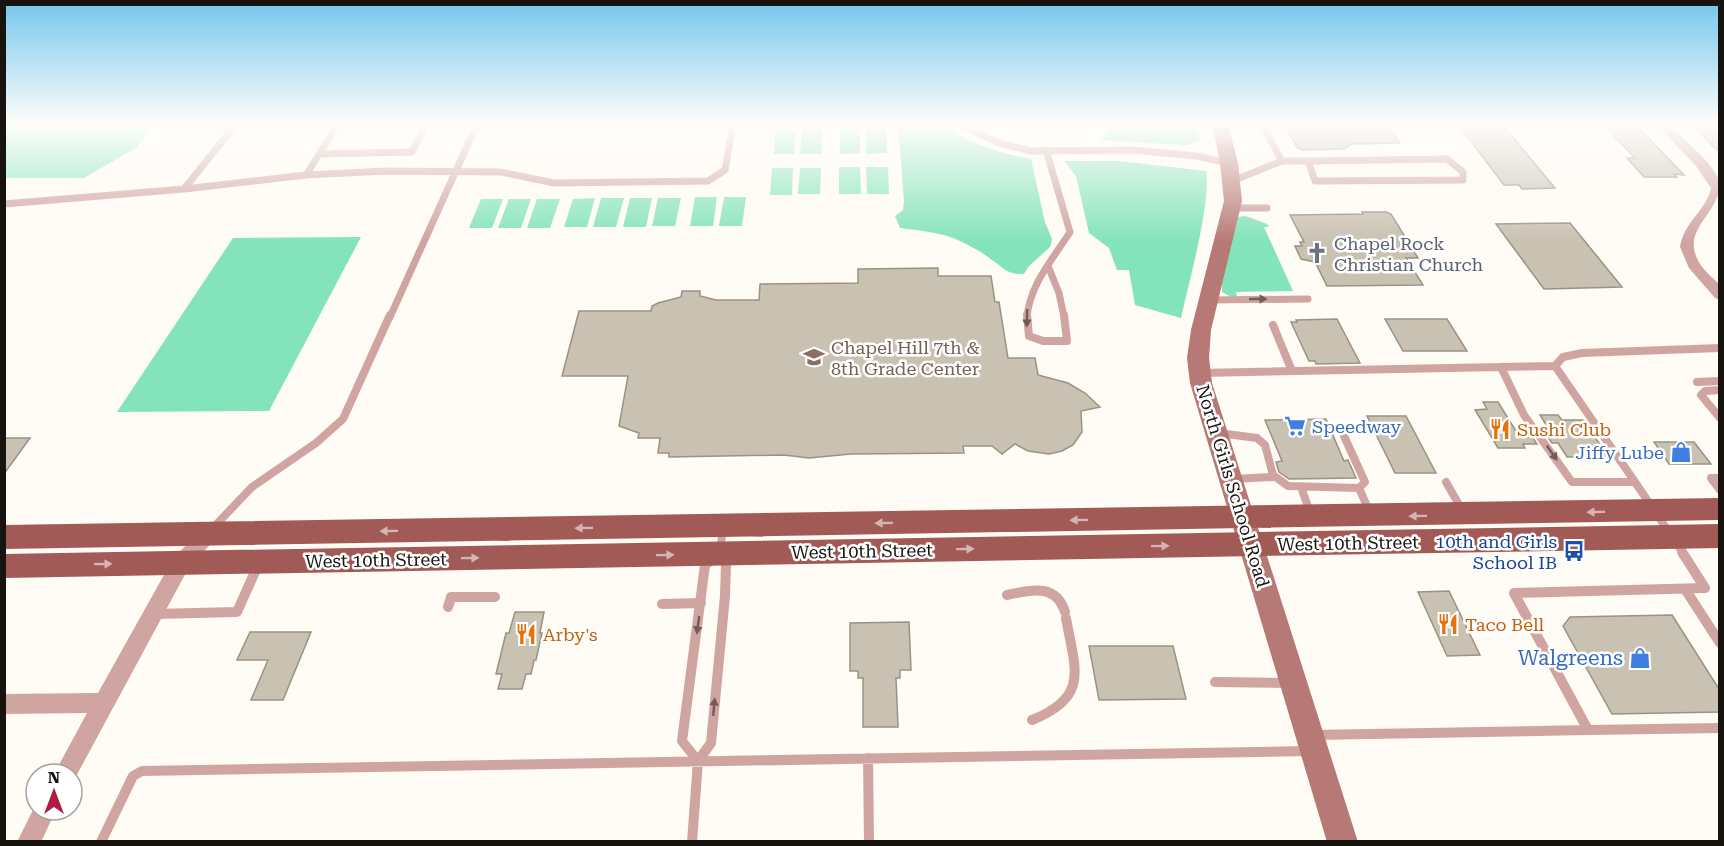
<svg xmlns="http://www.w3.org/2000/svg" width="1724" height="846" viewBox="0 0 1724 846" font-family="'Roboto Serif',serif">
<rect width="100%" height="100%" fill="#fffbf5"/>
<path fill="#83e3ba" d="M5,124H156L136,148L84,178H5Z
M898,124H945C965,143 1004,154 1031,159L1045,222L1052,239L1050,247L1028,267L1024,274C1008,275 1005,269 992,260C983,253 971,246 960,241C942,232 920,231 900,228L895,216L903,210L904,202Z
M1115,124H1196L1201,140L1186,145L1100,140Z
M840,129H860V153L840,154Z
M866,129H886L887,153L866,154Z
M775,130H796L794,154H774Z
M802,130H822L821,154H800Z
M1064,161H1119L1206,171C1212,199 1188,286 1181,318L1135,305L1129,270H1117L1109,248L1089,233L1076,176Z
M839,167H860L861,194H839Z
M866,167H888L889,194H867Z
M772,168H793L792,195H770Z
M800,168H821L820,194H798Z
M695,197H717L713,226H690Z
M724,197H746L742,226H719Z
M595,198L587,227H564L573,199Z
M601,198H624L616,227H593Z
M630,198H652L646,227H623Z
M658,198H681L675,226H652Z
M481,199H503L492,228H469Z
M509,199H531L521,228H498Z
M537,199H560L550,228H527Z
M1246,216L1267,224L1269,227H1264L1293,291L1236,292L1237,297H1231L1222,292V279L1237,217Z
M361,237L269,411L117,412L233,238Z"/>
<path fill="#c9c1b2" stroke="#9a9284" stroke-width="1.5" d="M1284,124H1387L1400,143L1351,144L1344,149L1302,150L1297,147Z
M1458,124H1502L1555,188L1522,189L1519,185H1504Z
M1603,124H1635L1684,175L1674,174L1677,177H1644L1627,158H1635Z
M1697,125H1715L1719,128V152L1695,128H1700Z
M1362,212H1386L1391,214L1418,258H1406L1423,285L1327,286L1315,262L1301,259L1295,246H1302L1300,242H1304L1290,215L1363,214Z
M1570,223L1622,287L1544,289L1496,224Z
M938,268V276H991L995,302H999L1008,358H1035L1038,375L1068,383L1085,393L1100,407L1081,411L1082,432L1073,445L1062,451L1049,454L1028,451L1015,444L1002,454L992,446H963L964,453L851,454L809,458L784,455L669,457V453H658L660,438H638L639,433L619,426L628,376H562L579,311H651L652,306L658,303L681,297L682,291H700V296L716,300H759L760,284L858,283V269Z
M1337,319L1360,363L1316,364L1315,361H1309L1291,322H1297L1296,320Z
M1385,319H1447L1467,351H1403Z
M1483,402H1498L1516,431H1528L1537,444H1523L1525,448H1498L1475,410L1487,409Z
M1540,415H1558L1562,420H1583L1608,456L1567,457L1558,443H1552L1543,431H1550Z
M1367,416H1406L1436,473H1395Z
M1326,419L1344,461L1348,460L1356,478L1289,479L1279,472L1276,462L1282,461L1265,420Z
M4,438H30L4,474Z
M1654,442H1694L1711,464H1669Z
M1449,591L1480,655L1447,656L1418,592Z
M515,612H544L540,633H542L536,660H534L531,674H526L522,689H498L502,674H496L506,633H509Z
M1672,615L1719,689V712L1612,714L1563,626L1570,617Z
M909,622L911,670H900V678H896L898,727H863V678H858V671H850V623Z
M250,632H311L283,700H251L268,660H237Z
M1089,646H1173L1186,699L1099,700Z"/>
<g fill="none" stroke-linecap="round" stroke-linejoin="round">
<path stroke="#cfa4a1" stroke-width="7" d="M958,124L999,143L1031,151L1133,150L1196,156L1229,163
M319,154L412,152L426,124
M1447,159L1463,172V180L1315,181L1308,161Z
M1282,161H1308
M306,175L338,124
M1232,181L1282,161L1262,124
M184,189L236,124
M4,204L184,189L306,175L386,171L501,172L554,183L708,181L725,170L733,124
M1232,208H1267
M1048,266L1059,293L1064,317
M1209,300L1308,299
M390,317L477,124
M1027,317C1030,284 1053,259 1070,232L1046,150"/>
<path stroke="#cfa4a1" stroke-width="8" d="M1027,315L1029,336L1043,341H1067L1064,315
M1273,325L1292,371
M1501,367L1524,415L1572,482H1635L1555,366
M1200,373L1555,366L1563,357L1582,353L1720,348
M1697,382L1720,381
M1720,390L1705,391L1701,395L1720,418
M1219,433L1257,438L1265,445L1273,475L1288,486L1359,488
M1344,436L1365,482L1359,488L1370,513
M1720,478H1711L1720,490
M1233,479L1274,477
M1446,482L1462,510
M1635,482L1683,553
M1301,487L1311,515
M211,530L252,487L316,443L343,419L390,315
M720,553L723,527"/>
<path stroke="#cfa4a1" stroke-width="10" d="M1685,589L1720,643
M1007,595C1031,590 1056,583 1065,612
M662,604L701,603
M448,607L451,597H495
M154,614L237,612L258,565
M1215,682L1290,683
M1032,720C1090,697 1075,669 1066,618
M1588,730L1720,728
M1313,735L1588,730L1514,593L1705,588L1682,552
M868,758L869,842
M698,761L682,741L705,565L712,560
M101,842L133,776L142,771L1309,751
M692,842L698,761L711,743L725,596L726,564L720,552"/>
<path fill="#cfa4a1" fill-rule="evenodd" d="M1656,124H1669C1683,139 1711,161 1719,180C1724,210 1684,226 1696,256C1700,268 1712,277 1720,285V300L1715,298L1689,268L1680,247C1684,221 1707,210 1711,188L1696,166Z
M209,526L215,529L218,534L215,539L188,569L73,782L72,774H54L87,713L4,714V694L98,693L174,557L203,529Z
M36,804V810H56L41,842H17Z"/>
<path fill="#b67975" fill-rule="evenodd" d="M1212,124H1228L1238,163L1242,201L1211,330L1209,358L1212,383L1358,842H1327L1190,383L1187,358L1191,330L1224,201L1220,163Z"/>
<path fill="#a25a56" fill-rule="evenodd" d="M1720,498V520L4,549V525Z
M1720,524V548L4,578V554Z"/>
</g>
<defs><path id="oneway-solid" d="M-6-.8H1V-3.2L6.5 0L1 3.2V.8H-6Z" transform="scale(1.5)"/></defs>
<g fill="#735c58">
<use href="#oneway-solid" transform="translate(1258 299)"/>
<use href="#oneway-solid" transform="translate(1027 318) rotate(91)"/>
<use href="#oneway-solid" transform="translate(1552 453) rotate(55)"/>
<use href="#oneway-solid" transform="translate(698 625) rotate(98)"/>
<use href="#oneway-solid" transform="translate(714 707) rotate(-85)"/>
</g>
<g fill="#d5b5b3">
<use href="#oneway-solid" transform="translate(1596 512) rotate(179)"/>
<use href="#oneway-solid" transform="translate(1418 516) rotate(179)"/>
<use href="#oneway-solid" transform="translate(1079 520) rotate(179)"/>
<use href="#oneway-solid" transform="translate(884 523) rotate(179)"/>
<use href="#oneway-solid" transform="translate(584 528) rotate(179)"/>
<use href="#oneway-solid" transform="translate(389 531) rotate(179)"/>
<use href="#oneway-solid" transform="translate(1160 546) rotate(-1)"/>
<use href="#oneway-solid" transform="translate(965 549) rotate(-1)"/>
<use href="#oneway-solid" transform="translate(665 555) rotate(-1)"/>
<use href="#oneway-solid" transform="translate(470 558) rotate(-1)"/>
<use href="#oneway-solid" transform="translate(103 564) rotate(-1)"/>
</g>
<linearGradient id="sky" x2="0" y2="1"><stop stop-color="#74c6ee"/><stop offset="0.51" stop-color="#fffdfa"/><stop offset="1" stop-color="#fffdfa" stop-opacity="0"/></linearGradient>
<rect width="1724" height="243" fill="url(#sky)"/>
<defs>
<symbol id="church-bare" viewBox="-9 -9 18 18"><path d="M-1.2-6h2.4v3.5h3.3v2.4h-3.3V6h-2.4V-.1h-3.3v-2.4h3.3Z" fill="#6b7280" stroke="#fff" stroke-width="2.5" paint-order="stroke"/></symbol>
<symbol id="school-bare" viewBox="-9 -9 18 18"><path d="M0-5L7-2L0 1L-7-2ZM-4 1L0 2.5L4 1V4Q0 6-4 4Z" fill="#8d6e63" stroke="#fff" stroke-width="2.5" paint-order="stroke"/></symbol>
<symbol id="supermarket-bare" viewBox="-9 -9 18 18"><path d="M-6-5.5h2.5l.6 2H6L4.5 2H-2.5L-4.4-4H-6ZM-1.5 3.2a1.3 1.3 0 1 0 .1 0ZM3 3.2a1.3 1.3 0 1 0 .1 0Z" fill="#3f7fe0" stroke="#fff" stroke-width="2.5" paint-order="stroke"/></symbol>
<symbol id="restaurant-bare" viewBox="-9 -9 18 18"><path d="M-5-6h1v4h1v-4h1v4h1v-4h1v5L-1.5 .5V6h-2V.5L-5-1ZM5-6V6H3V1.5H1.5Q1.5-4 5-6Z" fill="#e8710a" stroke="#fff" stroke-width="2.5" paint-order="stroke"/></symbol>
<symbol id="shop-bare" viewBox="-9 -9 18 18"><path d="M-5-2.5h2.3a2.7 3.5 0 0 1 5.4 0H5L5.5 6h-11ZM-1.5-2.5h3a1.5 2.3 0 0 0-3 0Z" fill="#3f7fe0" stroke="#fff" stroke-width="2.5" paint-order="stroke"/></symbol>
<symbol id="bus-bare" viewBox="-9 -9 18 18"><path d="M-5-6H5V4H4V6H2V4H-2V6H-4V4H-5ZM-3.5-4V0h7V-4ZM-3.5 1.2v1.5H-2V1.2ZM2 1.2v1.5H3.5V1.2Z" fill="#1a4fb4" stroke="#fff" stroke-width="2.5" paint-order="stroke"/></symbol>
</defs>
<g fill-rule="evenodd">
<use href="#church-bare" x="1302" y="238" width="30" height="30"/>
<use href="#school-bare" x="799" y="342" width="30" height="30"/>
<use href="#supermarket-bare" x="1280" y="411" width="30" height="30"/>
<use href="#restaurant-bare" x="1485" y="414" width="30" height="30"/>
<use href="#shop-bare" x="1666" y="437" width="30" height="30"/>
<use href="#bus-bare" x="1559" y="536" width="30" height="30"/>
<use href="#restaurant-bare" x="1433" y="609" width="30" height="30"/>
<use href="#restaurant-bare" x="511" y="619" width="30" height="30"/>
<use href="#shop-bare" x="1625" y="643" width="30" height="30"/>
</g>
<g text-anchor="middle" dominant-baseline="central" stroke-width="5" stroke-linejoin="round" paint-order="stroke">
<g font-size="18" fill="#5b616d" stroke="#fff" text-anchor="start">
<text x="1334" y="243">Chapel Rock<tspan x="1334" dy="21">Christian Church</tspan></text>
</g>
<g font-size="18" fill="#785e54" stroke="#fff" text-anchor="start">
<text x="831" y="347">Chapel Hill 7th &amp;<tspan x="831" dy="21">8th Grade Center</tspan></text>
</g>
<g font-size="18" fill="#366cbe" stroke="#fff" text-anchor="start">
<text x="1312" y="426">Speedway</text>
<text x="1664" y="452" text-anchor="end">Jiffy Lube</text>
</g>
<g font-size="18" fill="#c56008" stroke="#fff" text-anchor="start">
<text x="1517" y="429">Sushi Club</text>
<text x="1465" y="624">Taco Bell</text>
<text x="543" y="634">Arby's</text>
</g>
<g font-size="18" fill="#17130e" stroke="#fff">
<text transform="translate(1233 486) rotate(73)">North Girls School Road</text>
<text transform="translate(1348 543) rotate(-1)">West 10th Street</text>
<text transform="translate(862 551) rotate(-1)">West 10th Street</text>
<text transform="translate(376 560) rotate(-1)">West 10th Street</text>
</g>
<g font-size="18" fill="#164399" stroke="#fff" text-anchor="end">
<text x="1557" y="541">10th and Girls<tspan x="1557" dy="21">School IB</tspan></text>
</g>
<g font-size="21" fill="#366cbe" stroke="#fff" text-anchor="end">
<text x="1623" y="658">Walgreens</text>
</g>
</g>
<rect width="1724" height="846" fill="none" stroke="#17130e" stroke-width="12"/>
<g transform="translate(54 792)"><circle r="28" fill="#ffffff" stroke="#a2a19f" stroke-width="1.5"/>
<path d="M0-4.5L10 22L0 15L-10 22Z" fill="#b01c41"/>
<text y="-9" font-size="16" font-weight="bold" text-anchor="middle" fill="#17130e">N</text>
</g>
</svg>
